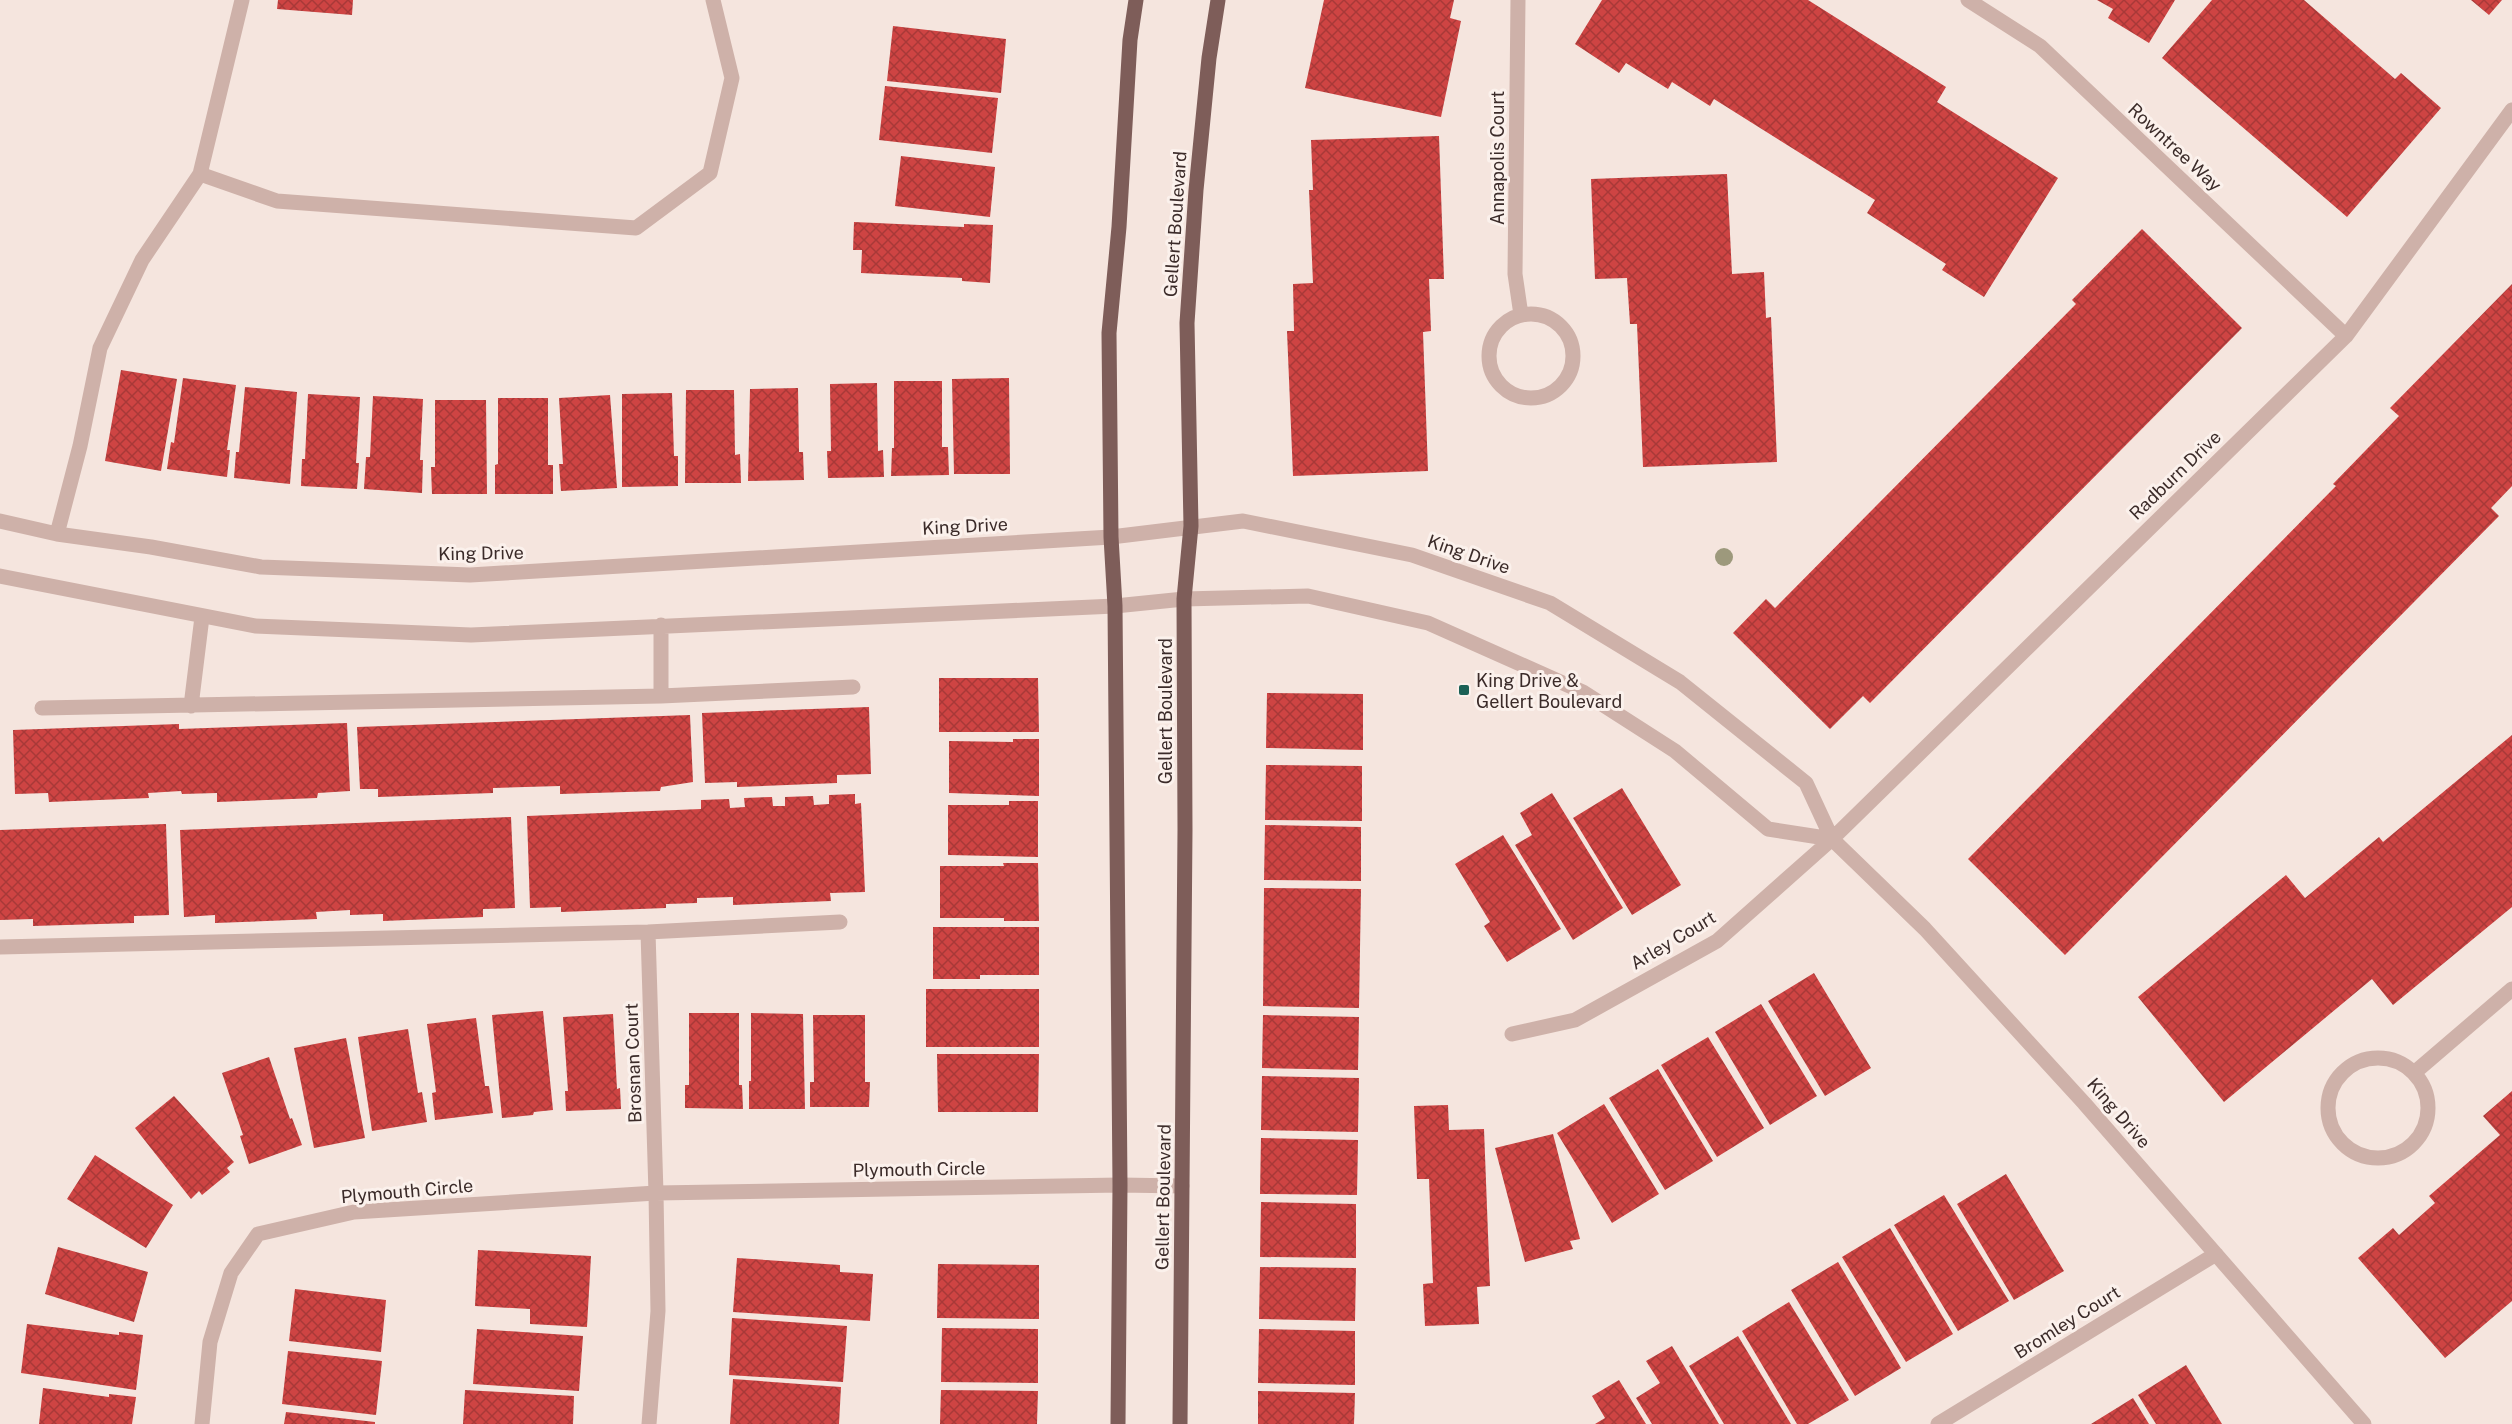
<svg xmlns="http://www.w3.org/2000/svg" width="2512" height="1424" viewBox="0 0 2512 1424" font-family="'Public Sans',sans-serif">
<defs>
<pattern id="building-cross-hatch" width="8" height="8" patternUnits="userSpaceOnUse" patternTransform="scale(1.5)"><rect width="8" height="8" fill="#ce4443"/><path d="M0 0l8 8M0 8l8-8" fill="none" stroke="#a83938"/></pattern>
</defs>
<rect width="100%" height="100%" fill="#f5e5de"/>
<path fill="url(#building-cross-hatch)" d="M278,0H353L352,15L277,9Z
M1324,0H1454L1450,18L1461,21L1441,117L1305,88Z
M1602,0H1808L1946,87L1937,102L2058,178L1984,297L1942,270L1946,264L1867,213L1875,200L1714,99L1710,106L1672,82L1668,89L1626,63L1619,73L1575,44Z
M2097,0H2175L2149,43L2108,18L2113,9Z
M2212,0H2304L2395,79L2401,73L2441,108L2347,217L2162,58Z
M2471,0H2502L2489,15Z
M893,26L1006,39L1001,93L887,81Z
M885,86L998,98L992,153L879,140Z
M1439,136L1444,279H1429L1431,331L1423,332L1428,471L1293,476L1287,331H1294L1293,284L1313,283L1309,190H1313L1311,140Z
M901,156L995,167L990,217L895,206Z
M1727,174L1732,274L1764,272L1766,318L1771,317L1777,462L1643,467L1637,324H1630L1627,278L1595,279L1591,179Z
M854,222L964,227V224L993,225L990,283L962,281V278L861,273L862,250H853Z
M2142,229L2242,328L1870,703L1863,696L1830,729L1733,633L1766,599L1775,608L2076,304L2072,300Z
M2512,284V486L2491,508L2499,516L2065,955L1968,859L2336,486L2333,484L2399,416L2390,408Z
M121,370L177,379L161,471L105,461Z
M183,378L236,385L227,450H230L227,477L167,469L171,442L174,443Z
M1009,378L1010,474H954L952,379Z
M894,381H942V447H948L949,475L891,476L892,448H894Z
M877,383L878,451L883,450L884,477L828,478L827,451H831L830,384Z
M245,387L297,392L290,484L234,478L236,452H239Z
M798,388L799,452H803L804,480L748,481L750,389Z
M686,390H734L735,455L740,454L741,483H685Z
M672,393L674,456H678V486L622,487V394Z
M308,394L360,397L356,463H359L357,489L301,486L302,459H305Z
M610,395L617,488L561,491L559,464H563L559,398Z
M373,396L423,399L420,460H423L422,493L364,489L366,457H370Z
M498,398H548V465H553V494H495V465L498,464Z
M435,400H486L487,494H432L431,467H435Z
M939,678H1038L1039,732H939Z
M1267,693L1363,694V750L1266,748Z
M869,707L871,774L837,775V783L737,787V782L705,783L702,713Z
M690,715L693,782L661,787L660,791L560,794V786L493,788V793L378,797V789H360L357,727Z
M347,723L350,791L318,793L317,798L217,802V793L182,794L181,791L148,793L149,798L49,802L48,793L15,794L13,730L179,724V729Z
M2512,735V907L2393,1005L2372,979L2224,1102L2138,997L2286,875L2305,898L2379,837L2383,842Z
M1013,739H1039V796L949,793V741L1013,742Z
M1266,765L1362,766V821L1265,820Z
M1622,788L1681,885L1632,915L1573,818Z
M1552,793L1623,908L1573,940L1515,845L1532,835L1520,813Z
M855,794V804L861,803L865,892L830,893L831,901L733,905V897L697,898V903L666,904V908L561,912V907L530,908L527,816L701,809V800L729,799L730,808L745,807L744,798L772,797L773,806H785V797L813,796L814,805L829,804V795Z
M1009,801H1038V857L948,855V805H1009Z
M511,817L515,908L483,909V917L383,921V914L350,915V910L316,912L317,919L215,923V915L184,917L180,830Z
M166,824L169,915L134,916V923L33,926V919L0,920V830Z
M1265,825L1361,827V881L1264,880Z
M1503,835L1561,929L1507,962L1484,926L1490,922L1455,864Z
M1003,863H1038L1039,921H1004V918H940V866H1004Z
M1264,888L1361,889L1359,1008L1263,1006Z
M933,927H1039V975H980V979H933Z
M1814,973L1871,1068L1825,1096L1768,1001Z
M926,989H1039V1047H926Z
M1761,1004L1817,1096L1770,1125L1715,1032Z
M543,1011L553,1110L534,1112L533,1115L502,1118L492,1015Z
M689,1013H739V1085H742L743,1109L685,1108V1085H689Z
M751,1013L803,1014L805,1109H749V1081H751Z
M613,1014L617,1089L620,1088L621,1109L566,1111L565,1091H568L563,1017Z
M813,1015H865V1082H870L869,1107H810V1082H814Z
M1263,1015L1359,1017L1358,1070L1262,1068Z
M476,1018L485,1086H489L493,1113L435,1120L432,1093L436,1092L427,1024Z
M408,1029L418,1093L422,1092L427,1122L372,1131L358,1037Z
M1708,1037L1764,1128L1717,1157L1661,1065Z
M346,1038L365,1138L314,1148L294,1048Z
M937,1054H1039L1038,1112H938Z
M269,1057L290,1119L292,1118L302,1145L249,1164L240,1136L243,1135L222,1073Z
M1658,1069L1713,1161L1665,1190L1609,1098Z
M1262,1076L1359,1078L1358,1132L1261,1130Z
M2512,1091V1301L2445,1358L2358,1258L2393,1228L2399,1235L2435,1203L2429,1196L2500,1135L2483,1116Z
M174,1096L234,1162L227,1168L230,1172L202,1195L199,1191L191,1199L135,1128Z
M1604,1104L1659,1194L1612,1223L1557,1133Z
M1448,1105L1449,1130L1484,1129L1490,1286L1477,1287L1479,1324L1425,1326L1423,1284L1433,1283L1429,1179H1417L1414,1106Z
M1553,1134L1580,1239L1570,1241L1573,1249L1525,1262L1495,1148Z
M1261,1138L1358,1140L1357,1195L1260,1194Z
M95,1155L173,1205L146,1248L67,1199Z
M2006,1174L2064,1271L2014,1300L1957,1204Z
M1944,1195L2009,1301L1958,1331L1894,1225Z
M1261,1202L1356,1204V1258L1260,1257Z
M1890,1228L1953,1334L1906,1362L1842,1257Z
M58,1247L148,1272L134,1322L45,1294Z
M478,1250L591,1256L587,1327L530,1324V1309L475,1306Z
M737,1258L840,1265V1272L873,1274L870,1321L733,1312Z
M1838,1262L1901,1368L1855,1396L1791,1290Z
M938,1264L1039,1265V1319L937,1318Z
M1260,1267L1356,1268L1355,1321L1259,1319Z
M295,1289L386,1300L381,1352L289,1341Z
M1789,1302L1849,1400L1808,1424H1797L1742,1331Z
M732,1318L847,1326L843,1382L729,1375Z
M27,1324L119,1335V1332L143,1335L136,1390L21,1373Z
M942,1328L1038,1329V1383L941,1382Z
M477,1329L583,1336L579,1391L473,1384Z
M1259,1329L1355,1331V1385L1258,1383Z
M1738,1336L1791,1424H1724L1689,1366Z
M1672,1346L1719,1424H1652L1636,1398L1660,1383L1646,1361Z
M288,1351L382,1361L376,1415L282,1404Z
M2186,1365L2222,1424H2156L2138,1395Z
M733,1379L841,1387L839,1424H730Z
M1619,1380L1646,1424H1595L1605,1418L1592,1396Z
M43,1388L109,1397V1394L136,1397L132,1424H39Z
M465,1390L574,1396L573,1424H463Z
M941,1390L1038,1391L1037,1424H940Z
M1258,1391L1355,1393L1354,1424H1258Z
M2133,1398L2149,1424H2091Z
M286,1412L375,1422V1424H284Z"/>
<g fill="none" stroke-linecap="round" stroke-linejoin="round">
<path stroke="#ceb1a9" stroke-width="15" d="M242,0L200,174L277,201L636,228L710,173L732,78L713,0
M1518,0L1515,274L1521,315
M1968,0L2040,46L2346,336
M1489 356a42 42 0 1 1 84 0a42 42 0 1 1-84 0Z
M0,521L57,534L151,547L261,567L470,575L1111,537L1243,521L1412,555L1550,603L1680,682L1806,783L1832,839L1925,929L2084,1103L2364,1424
M57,534L80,446L100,348L142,260L200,174
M0,576L255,626L471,635L1115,606L1184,599L1308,596L1428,623L1583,692L1675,751L1768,829L1832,839
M661,696V625
M191,706L202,617
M42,708L661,696L853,687
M648,932L656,1193L1120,1185L1182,1186
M0,947L648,932L840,922
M1512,1034L1575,1020L1717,941L1832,839L2346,336L2512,110
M2328 1108a50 50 0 1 1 100 0a50 50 0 1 1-100 0Z
M2414,1073L2512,989
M202,1424L210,1342L231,1273L258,1234L354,1212L656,1193L658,1311L649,1424
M1938,1424L2216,1254"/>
<path stroke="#7e5d59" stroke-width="15" d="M1118,1424L1120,1185L1115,606L1111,537L1109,333L1119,227L1130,40L1136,0
M1180,1424L1185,830L1184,599L1191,526L1187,323L1196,190L1209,58L1218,0"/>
</g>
<circle fill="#9d997c" cx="1724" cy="557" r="9"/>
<rect fill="#1b6055" stroke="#fbf1ec" stroke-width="2" x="1458" y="684" width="12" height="12" rx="3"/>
<g text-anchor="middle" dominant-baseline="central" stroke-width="6" stroke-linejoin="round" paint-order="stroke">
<g font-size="18" fill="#3b2b29" stroke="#fbf1ec">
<text transform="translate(2175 147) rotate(43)">Rowntree Way</text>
<text transform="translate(1497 158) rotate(-90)">Annapolis Court</text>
<text transform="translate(1175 224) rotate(-86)">Gellert Boulevard</text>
<text transform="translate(2175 475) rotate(-44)">Radburn Drive</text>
<text transform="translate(965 526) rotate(-3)">King Drive</text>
<text transform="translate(481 553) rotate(-1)">King Drive</text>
<text transform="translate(1469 554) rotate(19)">King Drive</text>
<text transform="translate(1165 711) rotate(-90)">Gellert Boulevard</text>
<text transform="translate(1673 940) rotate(-31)">Arley Court</text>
<text transform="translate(633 1063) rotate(-92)">Brosnan Court</text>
<text transform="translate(2119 1113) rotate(49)">King Drive</text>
<text transform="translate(919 1169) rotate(-1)">Plymouth Circle</text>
<text transform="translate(407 1191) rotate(-5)">Plymouth Circle</text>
<text transform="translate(1163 1197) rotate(-89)">Gellert Boulevard</text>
<text transform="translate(2067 1322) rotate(-32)">Bromley Court</text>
</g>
<g font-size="18" fill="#3b2b29" stroke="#fbf1ec" text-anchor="start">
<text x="1476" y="680">King Drive &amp;<tspan x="1476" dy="21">Gellert Boulevard</tspan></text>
</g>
</g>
</svg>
